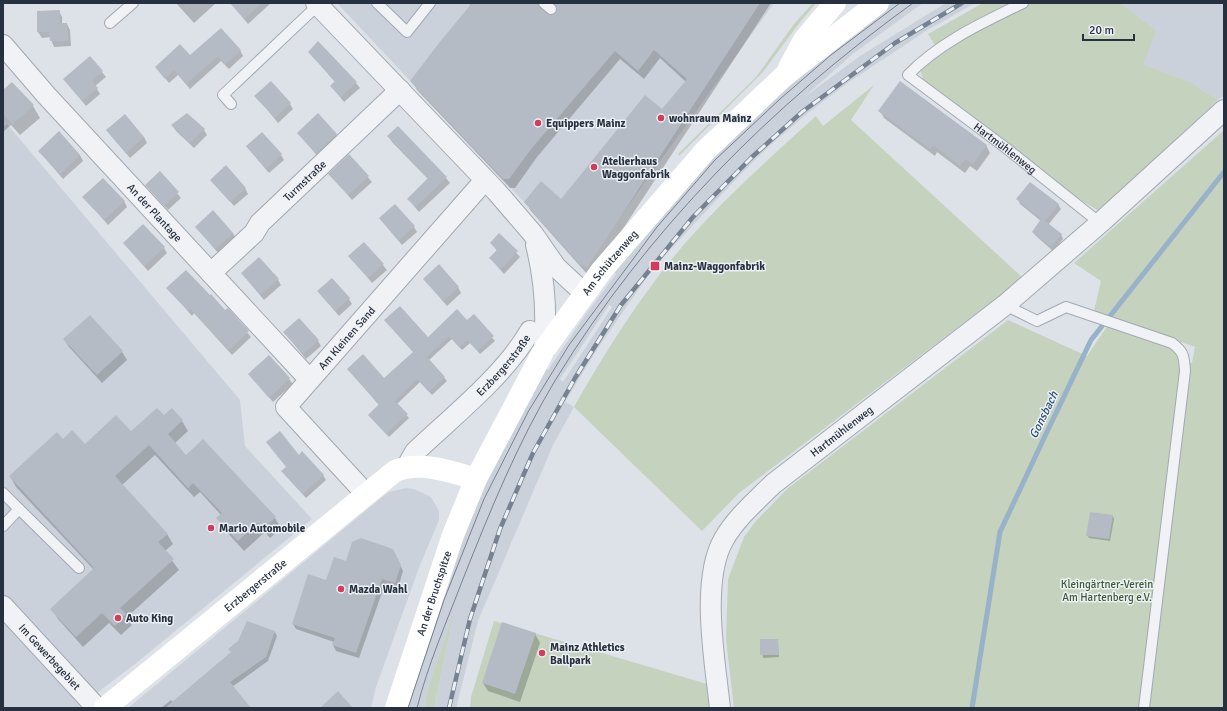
<svg xmlns="http://www.w3.org/2000/svg" width="1227" height="711" viewBox="0 0 1227 711" font-family="Signika,sans-serif">
<rect width="100%" height="100%" fill="#dde2e8"/>
<path fill="#cbd1da" fill-rule="evenodd" d="M337,3H774L584,267L580,265L524,202Z
M892,3H923L854,53L803,98L860,56L946,3H975L926,31L849,82L808,113L768,147L737,178L654,267L598,348L565,402L574,407L553,445L478,621L456,708H434L453,618L428,688L424,708H405L439,603L482,489L545,368L548,370L586,314L616,274L613,271L658,216L731,139L799,77L843,39ZM609,305L612,307L563,382L560,379Z
M1120,3H1224V95L1218,100L1190,82L1143,64Z
M7,124L240,400L245,446L312,519L135,664L77,708H3V127Z
M406,488L414,489L431,497L439,511V520L420,565L376,687L371,708H128L381,498L389,492Z"/>
<path fill="#c4d2be" d="M813,3H816L797,26L763,72L679,156L678,154L756,77L794,24Z
M983,3H1120L1156,31L1143,64L1190,82L1218,100L1099,211L1082,201L923,80L920,68L939,52L928,34Z
M874,85L851,120L1023,278L739,493L702,531L574,407C600,361 628,316 660,274C705,215 761,166 816,116L823,126Z
M1224,130V708H734L726,639L728,579L744,537L755,522L787,489L1008,320L1087,356L1108,325L1172,348L1181,359L1192,363L1195,347L1094,311L1101,281L1074,263Z
M454,613L434,708H424L428,688Z
M494,621L707,684L709,708H470L471,697Z"/>
<path fill="#0003" fill-rule="evenodd" d="M176,3H216L194,23Z
M239,3H271L248,24L234,7Z
M469,3H771L592,276L587,274L531,211L526,202L561,200L663,110L686,82L660,58L644,79L620,59L537,157L515,188H510L417,90L412,81L471,6ZM554,7L559,11L553,16L547,15L543,12L544,8Z
M59,11L62,17V24H67L70,30L71,46L54,47L50,37L42,38L38,32V12Z
M240,50L243,56L229,69L221,61L190,89L178,75L169,83L156,67L190,57Z
M309,52L356,83L360,88L344,102L331,86L335,82Z
M90,57L106,77L95,86L100,94L86,106L64,79Z
M12,83L33,106L40,118L20,135L11,125L3,132V87L5,90Z
M256,96L290,104L293,109L278,123Z
M880,111L986,145L990,153L977,171L970,166L965,173L937,152L935,156L884,118Z
M187,114L204,130L207,135L194,148L176,131L172,125Z
M398,127L446,178L450,183L419,212L408,199L428,179L392,142L389,136Z
M107,131L144,137L147,143L130,158Z
M298,133L336,135L339,140L320,159Z
M247,147L281,155L284,160L269,173Z
M39,151L80,155L83,161L63,179Z
M349,155L372,182L352,200L330,174Z
M160,172L181,198L168,210L146,185Z
M211,180L245,188L248,194L234,206Z
M84,197L124,201L127,207L108,225Z
M1018,199L1058,204L1061,209L1048,225L1061,234L1063,239L1053,251L1036,236L1033,232L1041,221L1020,204Z
M380,219L414,227L417,232L402,245Z
M196,227L233,233L236,239L219,254Z
M499,234L520,257L504,274L490,258L497,251L492,243Z
M124,243L164,248L167,253L148,271Z
M364,243L387,270L372,283L350,256Z
M242,273L278,280L281,285L264,300Z
M424,279L458,287L461,293L447,306Z
M168,288L225,311L227,309L251,337L232,355L194,313L192,316Z
M318,291L349,299L352,304L339,316Z
M90,316L122,352L127,360L102,383L69,347L64,339Z
M473,316L495,341L480,354L470,343L462,350L452,339L429,360L447,381L432,395L420,382L397,404L409,418L389,437L369,415L379,405L351,373L384,379L414,353L385,320L428,338L467,321Z
M284,332L318,341L321,346L306,359Z
M269,356L293,384L273,402L249,374Z
M172,409L182,421L188,431L175,443L186,456L275,518L281,528L270,538L265,532L244,551L224,529L218,519L221,515L200,492L194,497L155,455L122,485L167,534L173,544L165,551L179,570L127,617L132,625L121,635L109,623L83,647L58,619L52,609L94,570L16,487L10,476L63,440L85,445L131,432L164,417Z
M299,456L323,475L326,480L306,498L285,475Z
M1113,516L1114,519L1110,541L1089,538L1087,535Z
M395,555L403,571L398,588L385,584L359,658L336,651L333,645L334,642L296,629L293,624L327,581L346,562Z
M275,632L277,636L268,661L232,687L250,708H161L171,700L173,702Z
M535,634L540,643L520,702L488,691L483,683Z
M761,640H777L779,657L763,658Z"/>
<g fill="none" stroke-linecap="round" stroke-linejoin="round">
<path stroke="#97b2c9" stroke-width="5" d="M972,708L1000,532L1045,436L1091,340L1224,172"/>
</g>
<path fill="#b4bbc4" d="M230,3H262L244,19Z
M472,3H538L540,8L550,15H554L557,11L554,3H760L587,268L580,265L524,202L541,181L561,199L645,95L662,109L687,79L654,50L638,71L615,51L532,148L509,179H503L410,81L439,43Z
M60,10V23H67L68,41H50L49,32H37V11Z
M221,28L241,50L225,64L218,56L186,84L174,70L165,79L155,67L180,44L190,55Z
M318,41L357,82L341,97L330,86L335,81L308,52Z
M90,56L103,71L92,81L98,88L82,101L63,79Z
M271,81L291,103L275,118L254,96Z
M900,81L987,145L973,164L966,159L960,166L933,145L930,149L878,111Z
M12,82L34,105L13,124L3,114V90Z
M187,113L205,129L190,143L171,125Z
M318,113L337,134L316,154L297,133Z
M125,114L144,137L126,153L106,130Z
M398,126L447,177L416,207L407,199L428,178L387,136Z
M59,131L80,155L60,174L38,151Z
M262,132L282,154L266,169L246,146Z
M349,154L369,176L348,195L328,174Z
M226,165L246,188L230,202L210,180Z
M160,171L179,192L164,206L145,185Z
M103,178L125,201L104,220L82,197Z
M1030,182L1059,204L1045,221L1062,234L1051,247L1032,232L1041,219L1016,199Z
M395,204L415,226L399,240L379,218Z
M213,210L233,233L215,249L195,227Z
M143,224L165,247L144,266L123,243Z
M499,233L518,251L501,269L489,258L497,250L490,243Z
M364,242L384,264L368,278L348,256Z
M259,257L279,279L260,295L241,273Z
M439,264L459,287L443,301L423,279Z
M186,270L210,295L211,294L225,310L228,308L249,331L229,350L190,309L188,311L166,288Z
M332,278L350,298L335,311L317,291Z
M400,306L428,337L457,309L467,320L474,314L494,336L478,351L467,340L459,347L449,336L427,357L445,377L429,392L417,379L395,401L408,414L386,434L368,415L379,404L347,369L363,354L384,378L413,352L384,320Z
M90,315L123,351L97,375L63,339Z
M299,318L319,340L303,354L283,332Z
M269,355L290,378L269,398L248,374Z
M157,408L164,415L172,408L183,420L168,434L186,455L203,439L276,517L264,528L258,523L238,541L216,518L222,513L193,483L188,488L149,445L115,476L168,534L158,542L174,559L120,608L126,614L115,626L102,613L76,637L50,609L94,568L9,476L57,432L63,439L72,430L85,444L116,415L131,431Z
M280,431L299,455L302,451L324,475L303,494L281,471L286,467L266,442Z
M1090,512L1113,515L1109,539L1086,536Z
M361,538L393,549L401,565L395,583L382,579L356,653L332,645L335,638L292,624L308,574L326,580L334,557L346,561L352,542Z
M247,621L275,631L266,657L230,682L251,708H165L231,652L228,649L238,641Z
M502,622L536,633L515,694L482,683Z
M760,639H778L779,655H760Z
M338,691L353,708H320Z"/>
<g fill="none" stroke-linecap="round" stroke-linejoin="round">
<defs>
<g id="service">
<path d="M377,3L407,32L430,3"/>
<path d="M544,3L551,9"/>
<path id="s1" d="M1023,3C982,23 940,42 908,75L1006,148L1100,223"/>
<path d="M110,23L133,3"/>
<path d="M231,104L223,95L318,5"/>
<path d="M1005,305L1037,321L1066,307L1172,343C1184,352 1184,356 1185,371L1144,708"/>
<path d="M3,493L19,509L3,526"/>
<path d="M19,509L79,568"/>
</g>
<g id="minor">
<path d="M316,3L496,191L533,234L556,267L584,293"/>
<path id="s2" d="M3,45L47,96L309,379"/>
<path d="M536,245C545,280 547,314 544,350"/>
<path id="s3" d="M211,273L254,233L260,223L400,90"/>
<path id="s4" d="M407,466L415,452C453,416 504,376 530,331"/>
<path id="s5" d="M366,494L286,407L485,180"/>
<path id="s6" d="M3,606L97,708"/>
<path id="s7" d="M720,708C715,662 700,580 724,539C736,518 756,501 773,484L1005,305L1100,223L1224,110"/>
</g>
</defs>
<use href="#service" stroke="#a2a9b2" stroke-width="12"/>
<use href="#minor" stroke="#a2a9b2" stroke-width="22"/>
<use href="#service" stroke="#f0f2f6" stroke-width="10"/>
<use href="#minor" stroke="#f0f2f6" stroke-width="20"/>
<g stroke="#fff" stroke-width="22">
<path d="M789,68L804,40L835,3"/>
<path id="s8" d="M105,708L395,471C421,461 449,471 476,479"/>
<path id="s9" d="M396,708L453,535L476,479L544,350L602,270L705,151L784,76L878,3"/>
</g>
<path stroke="#768292" stroke-width="1" d="M408,708L444,600L484,499L528,412L569,345L657,227L715,160L780,99L831,55L900,3
M417,708C428,664 447,621 463,579C490,511 518,442 556,379C648,229 772,105 913,3"/>
<defs>
<path id="rail" d="M449,708L470,619L500,529L533,453L575,378L621,305L693,217L752,157L802,112L895,43L962,3"/>
</defs>
<use href="#rail" stroke="#768292" stroke-width="4.5"/>
<use href="#rail" stroke="#edf1f5" stroke-width="3" stroke-dasharray="9" stroke-linecap="butt"/>
</g>
<g fill="#d23d5b" stroke="#edf1f5" stroke-width="1.5">
<circle cx="661" cy="118" r="4"/>
<circle cx="538" cy="123" r="4"/>
<circle cx="594" cy="167" r="4"/>
<rect x="650" y="261" width="10" height="10" rx="2"/>
<circle cx="211" cy="528" r="4"/>
<circle cx="341" cy="589" r="4"/>
<circle cx="118" cy="618" r="4"/>
<circle cx="542" cy="653" r="4"/>
</g>
<g text-anchor="middle" dominant-baseline="central" stroke-width="3" stroke-linejoin="round" paint-order="stroke">
<g font-size="11" font-weight="bold" fill="#26303f" stroke="#edf1f5" text-anchor="start">
<text x="669" y="118">wohnraum Mainz</text>
<text x="546" y="123">Equippers Mainz</text>
<text x="602" y="161">Atelierhaus<tspan x="602" dy="13">Waggonfabrik</tspan></text>
<text x="664" y="266">Mainz-Waggonfabrik</text>
<text x="219" y="528">Mario Automobile</text>
<text x="349" y="589">Mazda Wahl</text>
<text x="126" y="618">Auto King</text>
<text x="550" y="647">Mainz Athletics<tspan x="550" dy="13">Ballpark</tspan></text>
</g>
<g font-size="11" fill="#26303f" stroke="#edf1f5">
<text stroke="none"><textPath href="#s1" startOffset="258">Hartmühlenweg</textPath></text>
<text stroke="none"><textPath href="#s3" startOffset="132">Turmstraße</textPath></text>
<text stroke="none"><textPath href="#s2" startOffset="226">An der Plantage</textPath></text>
<text stroke="none"><textPath href="#s9" startOffset="498">Am Schützenweg</textPath></text>
<text stroke="none"><textPath href="#s5" startOffset="210">Am Kleinen Sand</textPath></text>
<text stroke="none"><textPath href="#s4" startOffset="140">Erzbergerstraße</textPath></text>
<text stroke="none"><textPath href="#s7" startOffset="332">Hartmühlenweg</textPath></text>
<text stroke="none"><textPath href="#s8" startOffset="194">Erzbergerstraße</textPath></text>
<text stroke="none"><textPath href="#s9" startOffset="121">An der Bruchspitze</textPath></text>
<text stroke="none"><textPath href="#s6" startOffset="69">Im Gewerbegebiet</textPath></text>
</g>
<g font-size="11" fill="#3c5b33" stroke="#edf1f5">
<text x="1107" y="584">Kleingärtner-Verein<tspan x="1107" dy="13">Am Hartenberg e.V.</tspan></text>
</g>
<g font-size="12" font-style="italic" fill="#2f5174" stroke="#edf1f5">
<text transform="translate(1044 415) rotate(-64)">Gonsbach</text>
</g>
</g>
<rect width="1227" height="711" fill="none" stroke="#26303f" stroke-width="8"/>
<path d="M1083 34v6h51v-6" fill="none" stroke="#26303f" stroke-width="2"/>
<text x="1089" y="34" font-size="12" fill="#26303f" stroke="#edf1f5" stroke-width="3" paint-order="stroke">20 m</text>
</svg>
